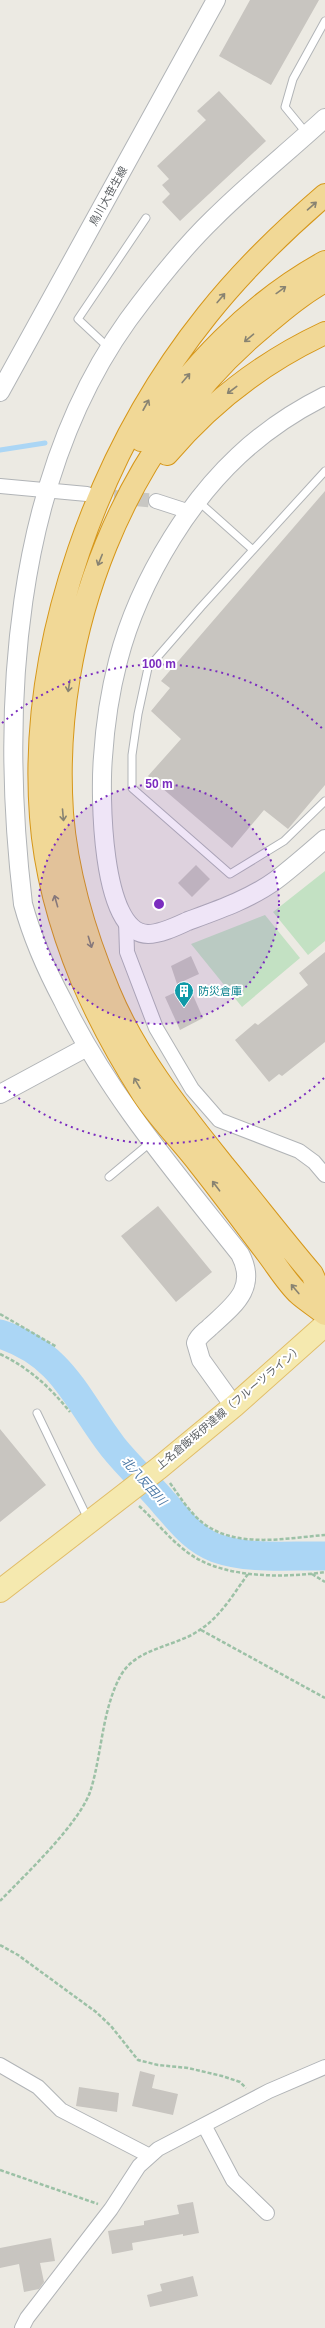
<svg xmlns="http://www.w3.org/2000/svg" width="325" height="2328" viewBox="0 0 325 2328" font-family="Helvetica,'Noto Sans JP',sans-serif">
<rect width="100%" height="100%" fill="#eceae3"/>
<path fill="#c3e1c3" d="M325,871V941L308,955L273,912Z
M265,915L300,958L242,1007L191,944Z"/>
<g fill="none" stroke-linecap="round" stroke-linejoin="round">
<path stroke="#abd6f5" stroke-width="5" d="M0,450L45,443"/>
<path stroke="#abd6f5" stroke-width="29" d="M0,1334C63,1354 76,1399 113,1447C129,1467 148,1484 164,1503C180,1521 194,1540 216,1548C250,1560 290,1555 325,1556"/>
</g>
<path fill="#c8c5c0" d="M250,0H319L271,85L219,56Z
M219,91L266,141L180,221L162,202L170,194L162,185L169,179L157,166L206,120L197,111Z
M325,491V785L288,829L264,810L232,848L148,776L181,739L151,711L170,688L161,681Z
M196,865L210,879L192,897L178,883Z
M325,952V1042L282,1076L279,1074L269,1082L235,1040L255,1023L258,1025L308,985L299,973Z
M191,956L199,974L177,984L171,966Z
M189,986L203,1018L180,1030L165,997Z
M158,1206L212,1272L176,1302L121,1236Z
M0,1429L46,1485L0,1522Z
M140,2071L155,2075L152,2088L178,2094L173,2115L132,2106Z
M79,2087L119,2093L117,2112L76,2106Z
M193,2202L199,2233L183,2236V2234L132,2243L133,2250L112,2254L108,2231L144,2225V2221L179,2214L177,2205Z
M51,2238L55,2261L40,2263L44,2282L39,2289L24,2292L19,2264L0,2268V2248Z
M193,2276L198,2296L150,2307L147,2295L162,2291L160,2284Z"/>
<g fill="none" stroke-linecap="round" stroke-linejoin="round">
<path stroke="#c8c7c3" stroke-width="14" stroke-dasharray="14 7" stroke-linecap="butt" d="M93,495L156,501"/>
<defs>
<path id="service" d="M303,129L285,107L293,79L325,21
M110,349L78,319L146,218
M325,471L201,607L148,668L138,714L132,755V788L230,874L284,841L325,801
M198,501L253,550
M109,1177L151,1142
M37,1413L88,1519"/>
<path id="minor" d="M0,486L87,494
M156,501L190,512
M126,921L127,952L156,1028L192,1089L219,1120L299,1151L314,1162L325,1175
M0,2065L38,2087L61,2110L150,2156
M204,2125L233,2180L267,2213
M22,2328L27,2318L111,2209L139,2166L158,2149L269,2091L325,2067"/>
<path id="tertiary" d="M0,392L216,0
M325,396C259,429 211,475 172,538C149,575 129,618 118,661C110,692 105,725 103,757C100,790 100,934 148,934C161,934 177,926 188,921C218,910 250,899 276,880C293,867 309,853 325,839
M0,1094L87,1047
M234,1406L201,1360L196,1343C198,1336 205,1332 210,1327C234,1305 258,1288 240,1254C176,1173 108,1094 63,1001C47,971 32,937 23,904C0,712 12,482 128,320C153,286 182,249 213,219C248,184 288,152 325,118"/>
<path id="primary" d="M0,1591L159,1468L234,1406L325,1325"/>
<path id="motorway" d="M325,195C282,232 242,271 207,315C99,450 28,643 41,817C45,872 61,929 82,980C99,1020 120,1058 143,1094C160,1120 182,1141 200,1165C223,1194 245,1224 267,1253C277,1266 287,1283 299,1294C307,1301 317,1307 325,1314
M325,281C303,293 283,310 264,326C124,442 50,632 62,813C67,875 85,935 109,992C136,1057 181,1112 224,1166C254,1202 282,1239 312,1274L325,1304
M141,440C188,369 250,303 325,262
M167,454C211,402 263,362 325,333"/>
</defs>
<use href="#service" stroke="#b1b4b7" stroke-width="9"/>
<use href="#minor" stroke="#b1b4b7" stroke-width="16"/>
<use href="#tertiary" stroke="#b1b4b7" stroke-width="20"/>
<use href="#primary" stroke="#e1bd68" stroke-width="24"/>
<use href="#motorway" stroke="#d6971a" stroke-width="24"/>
<path stroke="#9cc1a6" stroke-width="2.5" stroke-dasharray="4 2" stroke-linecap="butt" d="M0,1314L57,1347
M0,1354C29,1368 50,1387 70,1412
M170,1483C180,1497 190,1513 203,1523C237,1549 286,1538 325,1535
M139,1506C158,1523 174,1545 196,1558C230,1578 286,1578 325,1572
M312,1574L325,1582
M201,1630L325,1698
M0,1901C25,1875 82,1821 91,1789C102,1753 102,1709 121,1675C137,1647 177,1647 201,1629C221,1616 234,1593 248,1574
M0,1945L18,1955L96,2012L111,2026L138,2060L158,2065L188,2068L222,2076L240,2082L246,2088
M0,2170L98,2204"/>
<use href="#service" stroke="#fff" stroke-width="7"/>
<use href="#minor" stroke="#fff" stroke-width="14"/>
<use href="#tertiary" stroke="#fff" stroke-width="18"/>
<use href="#primary" stroke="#f5e9af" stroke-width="22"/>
<use href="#motorway" stroke="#f1d896" stroke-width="22"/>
</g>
<defs><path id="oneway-shaft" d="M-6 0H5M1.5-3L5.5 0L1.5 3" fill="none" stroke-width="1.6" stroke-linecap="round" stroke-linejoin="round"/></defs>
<g stroke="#888372">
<use href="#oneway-shaft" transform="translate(312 206) rotate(-41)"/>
<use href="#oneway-shaft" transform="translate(281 290) rotate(-36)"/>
<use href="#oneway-shaft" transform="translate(221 298) rotate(-50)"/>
<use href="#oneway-shaft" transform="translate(249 338) rotate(140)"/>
<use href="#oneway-shaft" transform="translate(186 378) rotate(-50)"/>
<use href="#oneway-shaft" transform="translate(232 390) rotate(143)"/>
<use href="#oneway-shaft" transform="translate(146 405) rotate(-61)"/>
<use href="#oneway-shaft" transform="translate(100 560) rotate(112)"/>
<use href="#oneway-shaft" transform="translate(69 686) rotate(99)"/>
<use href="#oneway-shaft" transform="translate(63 815) rotate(85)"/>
<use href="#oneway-shaft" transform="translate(56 901) rotate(-106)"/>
<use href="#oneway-shaft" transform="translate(90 942) rotate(73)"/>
<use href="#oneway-shaft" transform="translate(137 1083) rotate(-120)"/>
<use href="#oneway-shaft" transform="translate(216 1186) rotate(-127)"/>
<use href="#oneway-shaft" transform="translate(295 1289) rotate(-130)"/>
</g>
<circle cx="159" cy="904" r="120" fill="#7b2cbf" fill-opacity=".12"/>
<g fill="none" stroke="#7b2cbf" stroke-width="2" stroke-dasharray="2 4">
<circle cx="159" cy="904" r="120"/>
<path d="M324 1078A240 240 0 0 1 2 1085M2 723A240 240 0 0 1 324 730"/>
</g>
<defs>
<symbol id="building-pin" viewBox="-11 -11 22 30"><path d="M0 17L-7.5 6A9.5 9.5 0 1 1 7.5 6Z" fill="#0f9aa8" stroke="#fff"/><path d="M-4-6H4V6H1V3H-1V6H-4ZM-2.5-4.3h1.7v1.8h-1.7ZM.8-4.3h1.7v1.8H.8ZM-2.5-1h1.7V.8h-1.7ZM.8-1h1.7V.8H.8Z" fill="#fff"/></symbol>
</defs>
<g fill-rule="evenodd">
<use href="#building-pin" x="173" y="980" width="22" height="30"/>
</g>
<g text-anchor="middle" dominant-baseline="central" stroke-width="4" stroke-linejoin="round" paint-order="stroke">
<g font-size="11" fill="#5b5f62" stroke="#fff">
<text transform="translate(108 196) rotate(-61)">鳥川大笹生線</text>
<text transform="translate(229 1407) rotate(-40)">上名倉飯坂伊達線（フルーツライン）</text>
</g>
<g font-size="11" fill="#0d838f" stroke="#fff" text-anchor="start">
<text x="198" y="991">防災倉庫</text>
</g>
<g font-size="12" font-style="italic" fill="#4b78a5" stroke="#fff">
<text transform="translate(144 1481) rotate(48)">北八反田川</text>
</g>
</g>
<circle cx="159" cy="904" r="6" fill="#7b2cbf" stroke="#fff" stroke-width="2"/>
<g font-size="12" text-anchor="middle" font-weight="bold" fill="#7b2cbf" stroke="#fff" stroke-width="4" stroke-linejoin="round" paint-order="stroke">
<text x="159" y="668">100 m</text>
<text x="159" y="788">50 m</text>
</g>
</svg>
